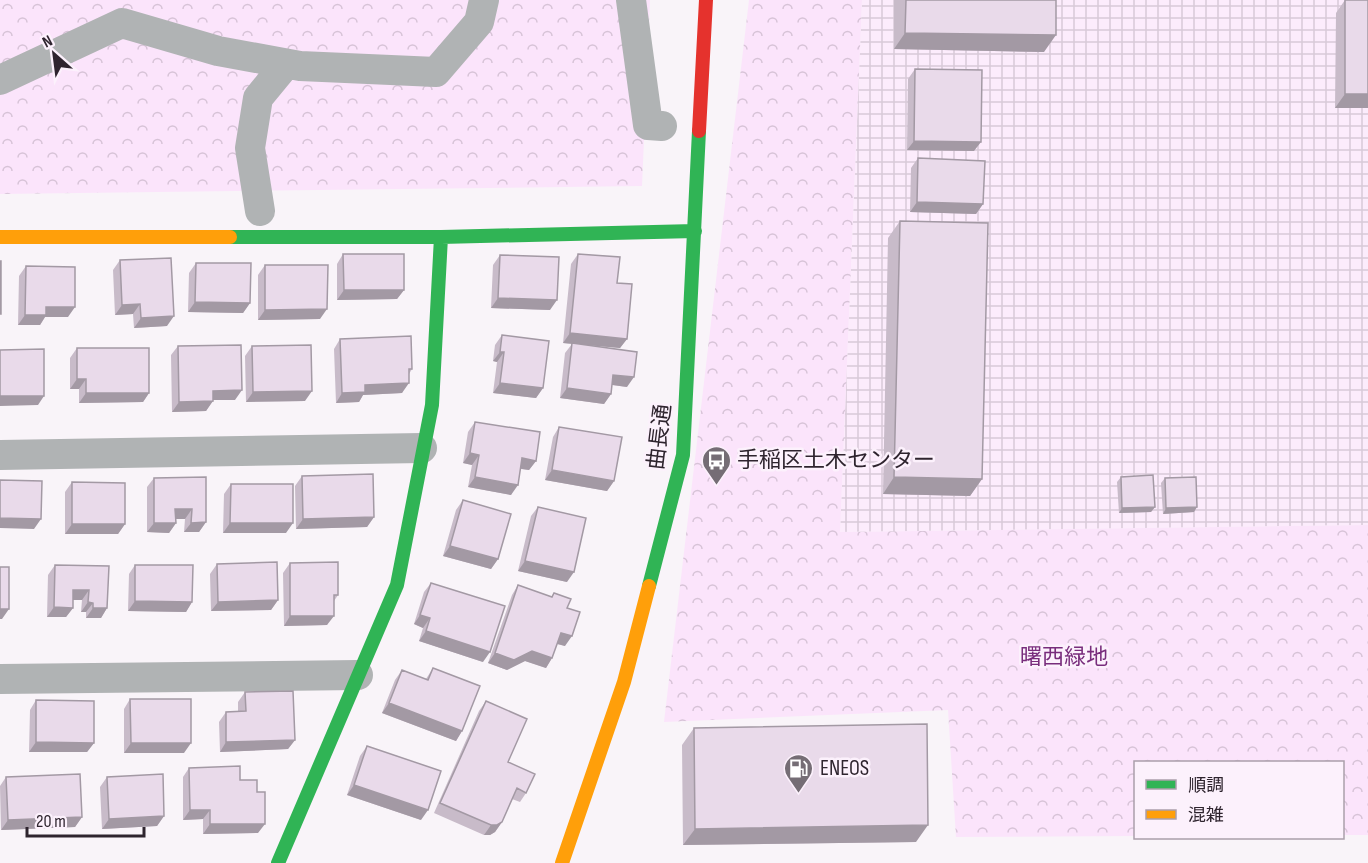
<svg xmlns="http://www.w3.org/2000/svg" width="1368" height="863" viewBox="0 0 1368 863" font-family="'Sofia Sans Condensed','Noto Sans JP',sans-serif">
<defs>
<pattern id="industrial-grid" width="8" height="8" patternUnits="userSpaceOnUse" patternTransform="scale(1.5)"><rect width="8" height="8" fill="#fcecfc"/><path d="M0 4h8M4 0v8" fill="none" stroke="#d8cad8"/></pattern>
<pattern id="park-crowns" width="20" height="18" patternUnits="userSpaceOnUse" patternTransform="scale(1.5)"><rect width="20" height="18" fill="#fbe4fb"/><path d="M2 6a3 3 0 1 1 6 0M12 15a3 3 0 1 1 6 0" fill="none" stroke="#d7c3d7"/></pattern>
</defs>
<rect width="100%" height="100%" fill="#f9f4f9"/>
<path fill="url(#industrial-grid)" d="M862,0H1368V525L840,532Z"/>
<path fill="url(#park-crowns)" d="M0,0H650L642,186L0,194Z
M749,0H862L840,532L1368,525V835H1343L1342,762H1136L1135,836L956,837L948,710L664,722Z"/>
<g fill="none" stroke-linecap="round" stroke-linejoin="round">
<path stroke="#b0b3b4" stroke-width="30" d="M631,0L648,125L662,126
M0,80L122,23L218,51L300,66L436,72L479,22L484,0
M260,211L250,148L258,98L286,64
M0,455L422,448
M0,679L358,675"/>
<path stroke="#30b455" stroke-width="14" d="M230,237H441L695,231
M649,586L683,455L699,131
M278,863L397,585L432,405L441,237"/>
<path stroke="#ff9f0a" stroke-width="14" d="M0,237H230
M562,863L624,682L649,586"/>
<path stroke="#e5322d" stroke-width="14" d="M699,131L706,0"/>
</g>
<path fill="#c8bbc9" d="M894,0H1056L1044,52L894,49Z
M1345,0H1368V108H1335L1336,13Z
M915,69L974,151L907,150L908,79Z
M918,158L983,204L976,214L910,212L911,168Z
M900,221L982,479L970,496L883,494L888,238Z
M343,254L404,290L397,299L337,300V264Z
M578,254L617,283L627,339L620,348L579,344L627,387L612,385L611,394L604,404L560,398L565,353L572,344L563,343L571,264Z
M500,255L550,310L491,308L493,265Z
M120,260L167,326L134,328L133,314L115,315L113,270Z
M196,263L250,303L243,313L188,312L189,273Z
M265,265L320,319L258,320V275Z
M26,266L68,317H45L40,325H18L19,276Z
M502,335L543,388L536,398L493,393L497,362L493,361L495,345Z
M340,339L412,369L409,374L402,393L363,395L359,402L336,403L334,349Z
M178,346L235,400H213L206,411L172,412L171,355Z
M252,346L305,401L246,402L245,356Z
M77,348L149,393L143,402L79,403V389H70V358Z
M475,422L536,461L529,470L521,469L511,495L468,487L472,465L463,463L468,432Z
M559,427L614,481L607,491L545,480L553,437Z
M302,476L374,517L367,527L296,529L295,486Z
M1121,477L1155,507L1151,512L1119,513L1117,482Z
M154,478L206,522L199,532H184L185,519H176V523L169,533L147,532V487Z
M1165,478L1194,512L1163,514L1161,483Z
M72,482L125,524L118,534H65V492Z
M231,484L286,533H223L224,494Z
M463,500L498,559L491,569L443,556L456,510Z
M538,507L567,582L518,571L531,516Z
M290,563L338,595L334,601L327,625L284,626L283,573Z
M217,564L278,600L271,610L211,611L210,574Z
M55,565L109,566L107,608L101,618H86V612H81L82,600H73V608L66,617H47L48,575Z
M135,565L192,602L186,612L128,611L129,574Z
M431,583L483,662L419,641L423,628L414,624L424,592Z
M518,585L551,597L554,593L567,608L565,646L557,644L552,658L546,668L525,661L507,670L488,663L512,595Z
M433,668L462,731L456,741L382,713L395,680L402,670L426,679Z
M245,692L295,740L288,749L220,752L219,722L226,712H238V702Z
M130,699L184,753H124V709Z
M36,700L94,743L87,752H29L30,710Z
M486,701L508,762L526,793L520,802L512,799L502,822L495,832L490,835H484L434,813L479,711Z
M694,728L916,842L683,845L682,745Z
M367,746L421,820L347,795L360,756Z
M189,768L240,780L257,792L258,833L203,834V819L183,820V777Z
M6,777L82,817L75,827L1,830L0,786Z
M107,777L164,816L157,826L102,829L100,787Z"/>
<path fill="#a399a4" d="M905,33L1056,35L1044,52L894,49Z
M1345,94H1368V108H1335Z
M914,141L981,142L974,151L907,150Z
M917,202L983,204L976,214L910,212Z
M344,290H404L397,299L337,300Z
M498,298L557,300L550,310L491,308Z
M195,302L250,303L243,313L188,312Z
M140,304L133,314L115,315L122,305Z
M46,307H75L68,317H45L40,325H18L25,315Z
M327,309L320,319L258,320L265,310Z
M174,316L167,326L134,328L141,318Z
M570,333L627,339L620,348L563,343Z
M500,352H504L497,362L493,361Z
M613,375L634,377L627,387L606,384Z
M77,379H86L79,389H70Z
M409,383L402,393L363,395L359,402L336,403L342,393L365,385Z
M500,383L543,388L536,398L493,393Z
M567,388L611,394L604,404L560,398Z
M242,390L235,400H206L213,391Z
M312,391L305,401L246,402L253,392Z
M86,393H149L143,402L79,403Z
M0,396H44L38,405L0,406Z
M213,401L206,411L172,412L179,402Z
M470,453L479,455L472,465L463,463Z
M522,458L536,461L529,470L516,468Z
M552,470L614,481L607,491L545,480Z
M475,477L518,485L511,495L468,487Z
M894,477L982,479L970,496L883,494Z
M1155,507L1151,512L1119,513L1122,508Z
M1197,507L1194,512L1163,514L1166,508Z
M175,509H192L185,519H168Z
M374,517L367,527L296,529L303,519Z
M0,518L41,519L34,529L0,528Z
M206,522L199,532H184L191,523Z
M154,523H176L169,533L147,532Z
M230,523H293L286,533H223Z
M72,524H125L118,534H65Z
M450,546L498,559L491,569L443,556Z
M525,561L574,572L567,582L518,571Z
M73,590H89L82,600H66Z
M278,600L271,610L211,611L218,602Z
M135,601L192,602L186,612L128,611Z
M88,602L93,603L86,612H81Z
M54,607L73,608L66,617H47Z
M93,608H107L101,618H86Z
M0,609H9L2,619H0Z
M420,615L430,618L423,628L414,624Z
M290,616H334L327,625L284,626Z
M426,631L490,652L483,662L419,641Z
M561,633L572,636L565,646L554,643Z
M532,651L552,658L546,668L525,661L507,670L488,663L495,653Z
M389,703L462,731L456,741L382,713Z
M295,740L288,749L220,752L226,742Z
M36,742L94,743L87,752H29Z
M131,743H191L184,753H124Z
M354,785L428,810L421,820L347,795Z
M190,810H210L203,819L183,820Z
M164,816L157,826L102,829L109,819Z
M82,817L75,827L1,830L8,820Z
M502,822L495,832L490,835H484L491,825Z
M210,824H265L258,833L203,834Z
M928,825L916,842L683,845L695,829Z"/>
<path fill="#e9daea" stroke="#a399a4" stroke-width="1.5" d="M906,0H1056V35L905,33Z
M1345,0H1368V94H1345Z
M915,69L982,70L981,142L914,141Z
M918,158L985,161L983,204L917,202Z
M900,221L988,223L982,479L894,477Z
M343,254H404V290H344Z
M578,254L620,257L617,283L632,284L627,339L570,333Z
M500,255L559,257L557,300L498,298Z
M171,258L174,316L141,318L140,304L122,305L120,260Z
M0,261H1V314H0Z
M196,263H251L250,303L195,302Z
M265,265H328L327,309L265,310Z
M26,266L75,267V307H46V315H25Z
M502,335L549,341L543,388L500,383L504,352H500Z
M411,336L412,369H409V383L365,385V392L342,393L340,339Z
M572,343L637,352L634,377L613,375L611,394L567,388Z
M241,345L242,390L213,391V401L179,402L178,346Z
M311,345L312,391L253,392L252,346Z
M77,348H149V393H86V379H77Z
M44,349V396H0V350Z
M475,422L540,432L536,461L522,458L518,485L475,477L479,455L470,453Z
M559,427L622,437L614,481L552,470Z
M373,474L374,517L303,519L302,476Z
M1153,475L1155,507L1122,508L1121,477Z
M206,477V522L191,523L192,509H175L176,523H154V478Z
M1196,477L1197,507L1166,508L1165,478Z
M0,480L42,481L41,519L0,518Z
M72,482L125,483V524H72Z
M231,484H293V523H230Z
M463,500L511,514L498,559L450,546Z
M538,507L586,518L574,572L525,561Z
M277,562L278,600L218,602L217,564Z
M338,562V595H334V616H290V563Z
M55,565L109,566L107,608H93V603L88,602L89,590H73V608L54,607Z
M135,565H193L192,602L135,601Z
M0,567H9V609H0Z
M431,583L505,606L490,652L426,631L430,618L420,615Z
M518,585L552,597L554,593L571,599L567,608L580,612L572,636L561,633L552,658L532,651L514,660L495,653Z
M433,668L480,686L462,731L389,703L402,670L428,680Z
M293,691L295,740L226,742V712L246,711L245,692Z
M130,699H191V743H131Z
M36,700L94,701V743L36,742Z
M486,701L527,719L508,762L535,774L526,793L517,788L502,822L497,825H491L440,803Z
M927,724L928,825L695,829L694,728Z
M367,746L441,771L428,810L354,785Z
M240,766V780H257V792H265V824H210V810H190L189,768Z
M80,774L82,817L8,820L6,777Z
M163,774L164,816L109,819L107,777Z"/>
<defs>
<symbol id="bus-pin" viewBox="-11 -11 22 30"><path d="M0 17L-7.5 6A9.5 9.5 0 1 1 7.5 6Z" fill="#756d75" stroke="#fcf1fc"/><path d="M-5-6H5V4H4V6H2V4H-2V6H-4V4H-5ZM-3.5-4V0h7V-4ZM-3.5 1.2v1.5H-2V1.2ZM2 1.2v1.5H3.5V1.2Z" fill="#fff"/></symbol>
<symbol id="fuel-pin" viewBox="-11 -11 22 30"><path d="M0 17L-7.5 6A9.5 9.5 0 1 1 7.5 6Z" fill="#756d75" stroke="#fcf1fc"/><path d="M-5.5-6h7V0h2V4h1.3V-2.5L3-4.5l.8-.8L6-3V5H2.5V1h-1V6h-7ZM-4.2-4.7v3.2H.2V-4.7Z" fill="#fff"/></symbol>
</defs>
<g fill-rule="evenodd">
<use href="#bus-pin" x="700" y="444" width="33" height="45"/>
<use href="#fuel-pin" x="782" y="752" width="33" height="45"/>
</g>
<g text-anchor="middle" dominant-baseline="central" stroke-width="5" stroke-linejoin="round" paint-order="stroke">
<g font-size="22" fill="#2e242e" stroke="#fcf1fc">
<text transform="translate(660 437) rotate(-83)">曲長通</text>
</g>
<g font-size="22" fill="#2e242e" stroke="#fcf1fc" text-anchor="start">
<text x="737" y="460">手稲区土木センター</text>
<text x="820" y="768">ENEOS</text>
</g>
<g font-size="22" fill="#782d7c" stroke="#fcf1fc">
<text x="1064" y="657">曙西緑地</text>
</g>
</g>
<rect x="1134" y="761" width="210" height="78" fill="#fcf1fc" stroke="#aa9faa" stroke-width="1.5"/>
<rect x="1146" y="780" width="30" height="9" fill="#30b455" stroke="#aa9faa" stroke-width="1.5"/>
<text x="1188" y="791" font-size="18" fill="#2e242e">順調</text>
<rect x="1146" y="810" width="30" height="9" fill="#ff9f0a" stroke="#aa9faa" stroke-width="1.5"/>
<text x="1188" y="821" font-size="18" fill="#2e242e">混雑</text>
<g transform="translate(54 54) rotate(332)" stroke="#fcf1fc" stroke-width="4.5" paint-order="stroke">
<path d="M0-4.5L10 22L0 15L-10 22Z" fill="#2e242e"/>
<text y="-9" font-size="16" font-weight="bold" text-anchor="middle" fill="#2e242e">N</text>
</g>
<path d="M27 827v9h117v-9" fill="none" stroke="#2e242e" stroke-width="3"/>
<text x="36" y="827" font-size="18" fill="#2e242e" stroke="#fcf1fc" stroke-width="4.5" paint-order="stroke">20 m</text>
</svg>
